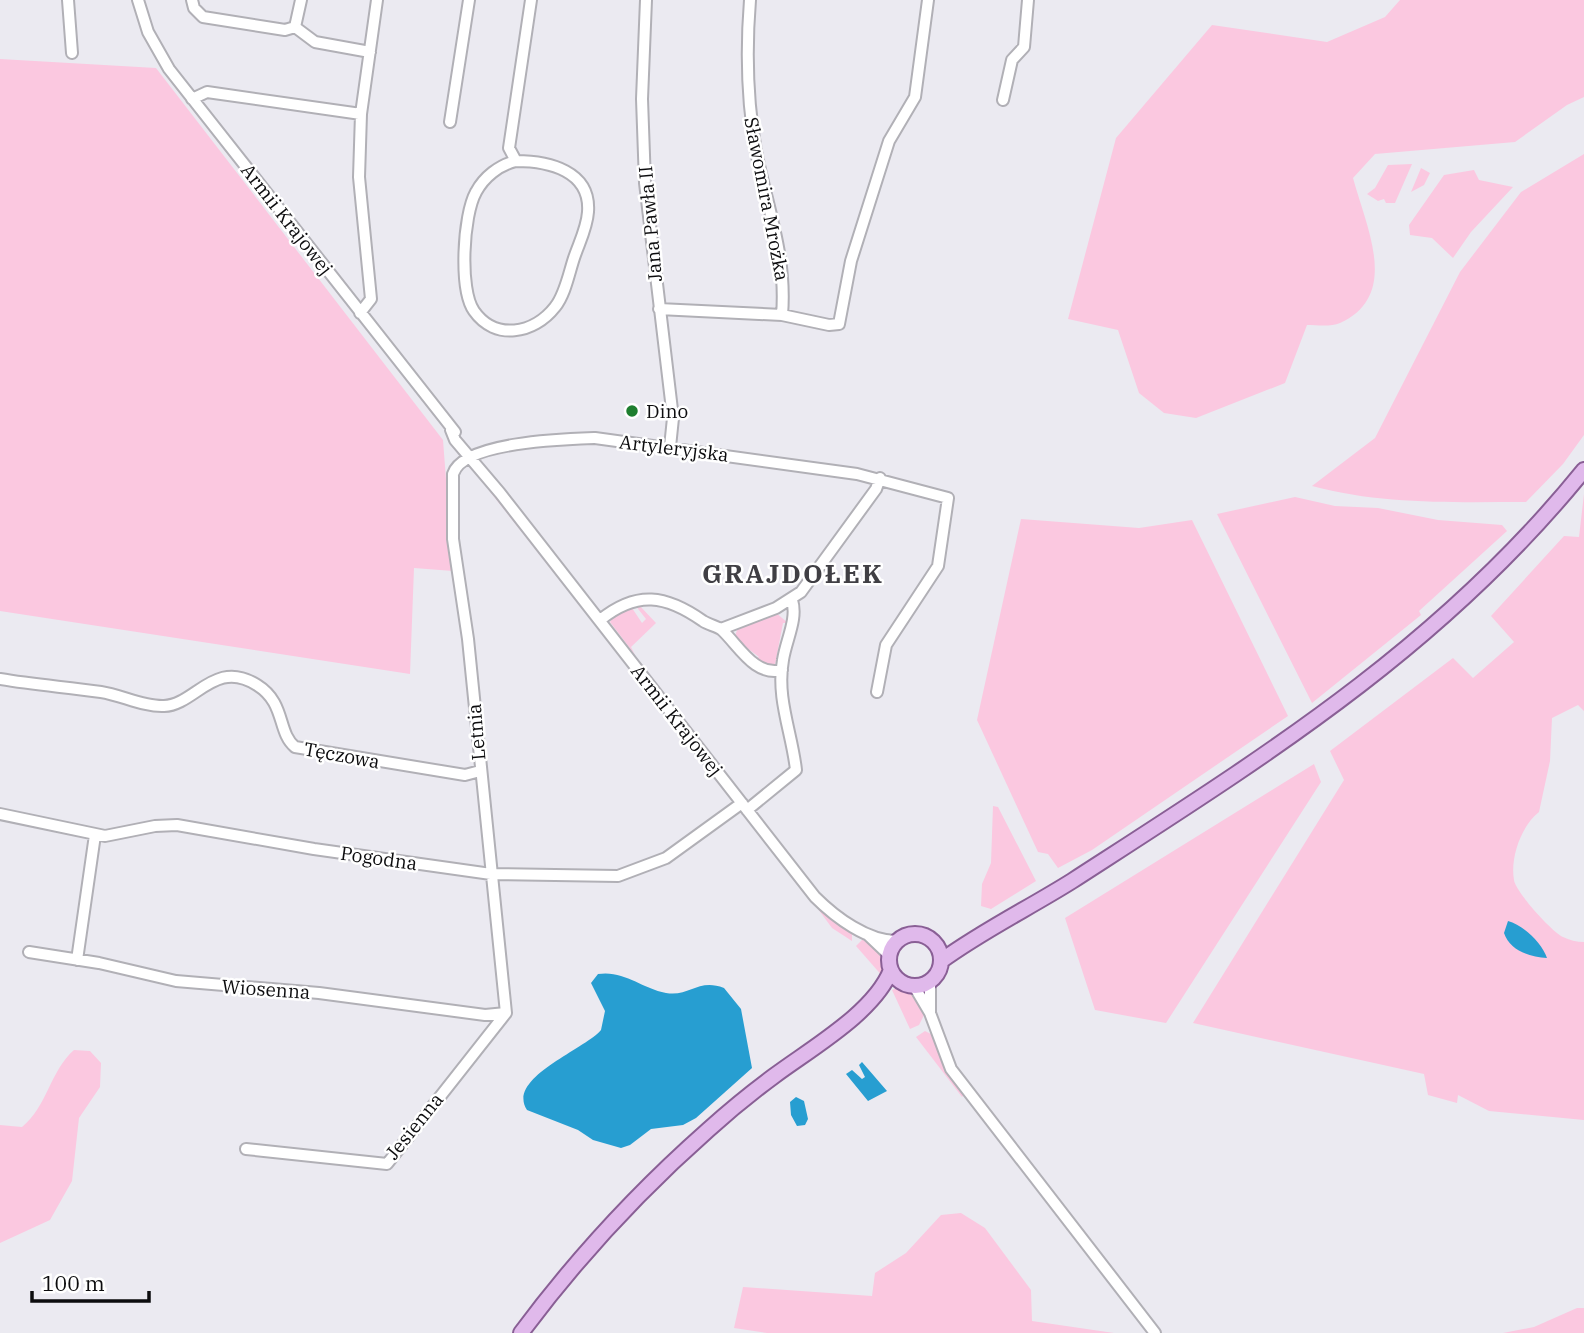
<svg xmlns="http://www.w3.org/2000/svg" width="1584" height="1333" viewBox="0 0 1584 1333" font-family="'IBM Plex Serif',serif">
<rect width="100%" height="100%" fill="#ebeaf1"/>
<path fill="#fbc8e0" d="M1400,0H1584V97L1567,105L1515,142L1375,154L1353,178C1366,227 1401,295 1340,323C1331,327 1317,325 1307,325L1285,383L1196,418L1164,413L1139,393L1118,330L1068,319L1116,138L1212,25L1327,42L1385,17Z
M0,59L156,68L443,440L453,571L414,568L410,674L0,611Z
M1584,154V435L1563,464L1526,502C1454,502 1382,505 1312,486L1375,438L1460,272L1521,192Z
M1412,164L1395,203H1386L1384,199L1378,201L1367,194L1375,188L1388,165Z
M1421,168L1430,173L1424,185L1411,192Z
M1474,170L1479,180L1513,187L1471,232L1453,258L1432,238L1410,235L1409,225L1444,175Z
M488,485L580,602V606L488,489Z
M1584,494V711L1578,705L1552,718L1550,761L1539,812C1521,826 1510,858 1514,880C1515,891 1552,932 1563,937C1569,940 1577,942 1584,942V1120L1489,1111L1458,1095L1457,1103L1428,1095L1424,1074L1193,1023L1344,780L1330,751L1453,658L1473,678L1514,642L1491,616L1564,536L1579,537Z
M1295,497L1335,506L1378,508L1438,520L1502,525L1507,531L1419,611L1421,615L1312,703L1217,514Z
M1021,519L1139,528L1192,520L1288,716L1092,850L1058,868L1048,854L1038,852L977,720Z
M635,605H639L656,623L631,647L635,655L610,622L613,617L632,608L642,623L646,619Z
M775,612L788,623H783L775,665H763L754,659L759,657L734,638L738,628Z
M1314,764L1321,782L1166,1023L1095,1010L1065,918Z
M993,806L998,807L1036,881L991,909L981,906L982,884L991,863Z
M796,879L852,930V941L832,928Z
M864,938C880,950 889,957 884,978L856,946Z
M897,988L913,991L925,1013L919,1025L910,1029L892,990Z
M925,1031L933,1035L944,1065L965,1093L962,1097L916,1037Z
M74,1050L90,1051L101,1063L100,1087L79,1118L72,1181L50,1220L0,1243V1125L22,1127C47,1107 50,1071 74,1050Z
M961,1213L985,1228L1031,1290L1032,1321L1114,1333H767L734,1328L743,1287L872,1296L875,1273L906,1253L941,1215Z
M1577,1308H1584V1333H1503L1534,1327Z"/>
<path fill="#279ed1" d="M1508,921C1523,925 1542,943 1547,958C1530,957 1510,951 1504,933Z
M598,974C624,970 641,988 666,993C690,997 698,978 724,988L741,1009L752,1068L696,1118L683,1125L651,1129L630,1145L621,1148L593,1140L578,1130L527,1110C506,1078 584,1050 601,1030L605,1011L591,983Z
M862,1062L887,1091L868,1101L846,1074L852,1070L862,1079L865,1077L859,1065Z
M796,1097L804,1101L808,1119L805,1125L797,1126L791,1115L790,1102Z"/>
<g fill="none" stroke-linecap="round" stroke-linejoin="round">
<defs>
<path id="minor" d="M68,0L72,53
M138,0L148,32L169,69L455,432
M192,0L194,8L203,17L285,30L295,27
M646,0L642,99L645,183L673,418L670,447
M750,0C746,50 747,101 756,151C767,207 787,256 782,315
M295,27L315,42L370,52
M295,27L301,0
M192,99L207,92L361,114
M1003,100L1012,60L1024,47L1028,0
M450,122L469,0
M516,161C549,161 591,171 588,212C587,228 579,243 574,258C569,273 565,295 555,307C534,334 495,341 474,311C459,290 463,215 476,192C484,177 499,165 516,161Z
M516,161L509,148L531,0
M659,309L782,315L829,325L839,324L851,261L889,141L915,97L928,0
M360,313L371,299L359,177L361,114L377,0
M451,430L455,440L500,493L815,897C835,917 868,942 898,941
M600,620C637,590 666,595 703,621C709,625 717,626 722,630C739,646 755,677 782,670
M721,629L776,608L801,592L876,489L880,478
M0,679C34,685 67,687 101,692C121,695 144,707 164,706C195,705 215,658 257,685C286,703 277,732 295,747L465,775L480,771
M747,810L796,770C792,733 776,698 783,660C786,640 798,619 792,600
M0,814L105,836L155,826L177,825L314,849L491,874L618,876L666,858L742,803
M868,935L889,955
M29,952L99,963L176,981L319,993L485,1015L506,1013
M77,960L95,835
M930,982V1013L951,1069L1155,1333
M914,986L930,1013
M506,1013L468,639L453,539V474C463,442 565,439 595,438L857,474L948,498L938,566L886,645L877,692
M246,1149L387,1164L506,1013"/>
<path id="major" d="M889 960a26 26 0 1 1 52 0a26 26 0 1 1-52 0Z
M941,961C982,931 1029,908 1072,881C1262,758 1439,649 1584,470
M521,1333C576,1259 639,1191 708,1130C729,1111 751,1093 774,1076C810,1049 874,1013 891,970"/>
</defs>
<use href="#minor" stroke="#b1b0b6" stroke-width="14"/>
<use href="#major" stroke="#895f95" stroke-width="18"/>
<use href="#minor" stroke="#fff" stroke-width="10"/>
<use href="#major" stroke="#e0b9eb" stroke-width="14"/>
</g>
<circle fill="#1e7e2f" stroke="#fff" stroke-width="2.5" cx="632" cy="411" r="7"/>
<g text-anchor="middle" dominant-baseline="central" stroke-width="5" stroke-linejoin="round" paint-order="stroke">
<g font-size="19" fill="#0c0c0e" stroke="#fff">
<text transform="translate(767 199) rotate(79)">Sławomira Mrożka</text>
<text transform="translate(287 219) rotate(52)">Armii Krajowej</text>
<text transform="translate(650 224) rotate(-95)">Jana Pawła II</text>
<text transform="translate(674 448) rotate(7)">Artyleryjska</text>
<text transform="translate(677 720) rotate(52)">Armii Krajowej</text>
<text transform="translate(476 732) rotate(-95)">Letnia</text>
<text transform="translate(342 755) rotate(10)">Tęczowa</text>
<text transform="translate(379 858) rotate(8)">Pogodna</text>
<text transform="translate(266 989) rotate(4)">Wiosenna</text>
<text transform="translate(414 1126) rotate(-51)">Jesienna</text>
</g>
<g font-size="19" fill="#0c0c0e" stroke="#fff" text-anchor="start">
<text x="646" y="411">Dino</text>
</g>
<g font-size="26" font-weight="bold" letter-spacing="2" fill="#403f44" stroke="#fff">
<text x="793" y="573">GRAJDOŁEK</text>
</g>
</g>
<path d="M32 1291v10h117v-10" fill="none" stroke="#0c0c0e" stroke-width="3.5"/>
<text x="42" y="1291" font-size="21" fill="#0c0c0e" stroke="#ffffff" stroke-width="5" paint-order="stroke">100 m</text>
</svg>
